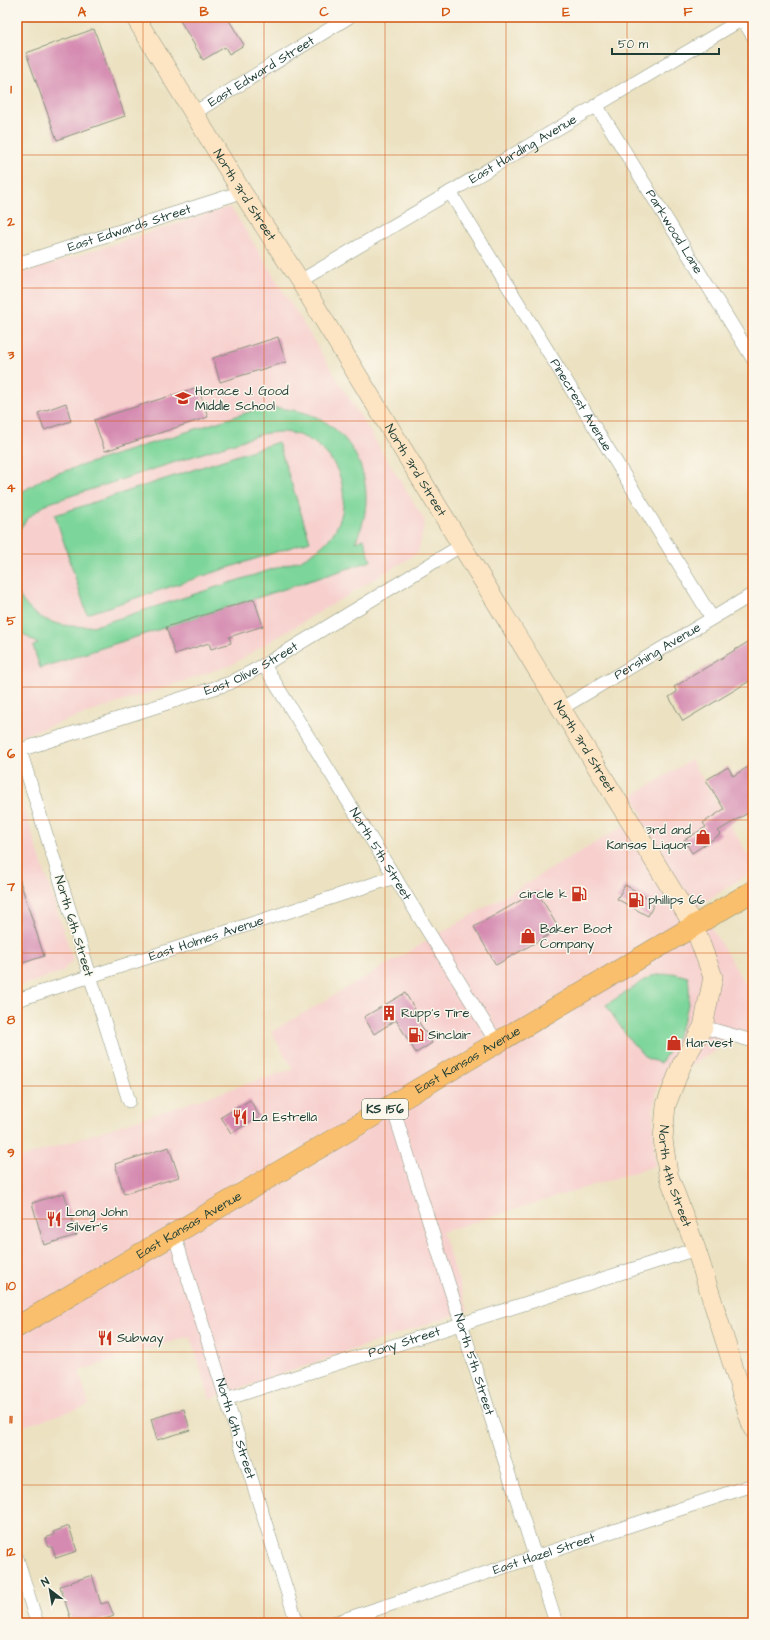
<svg xmlns="http://www.w3.org/2000/svg" width="770" height="1640" viewBox="0 0 770 1640" font-family="'Architects Daughter',sans-serif">
<rect width="100%" height="100%" fill="#fbf7ec"/>
<filter id="ink" filterUnits="userSpaceOnUse"><feTurbulence type="fractalNoise" baseFrequency=".025" numOctaves="2"/><feDisplacementMap in="SourceGraphic" scale="8" xChannelSelector="R" yChannelSelector="G"/><feConvolveMatrix kernelMatrix="1 2 1 2 8 2 1 2 1" color-interpolation-filters="sRGB"/></filter>
<filter id="wash" filterUnits="userSpaceOnUse"><feTurbulence type="fractalNoise" baseFrequency=".012" numOctaves="4" result="noise"/><feDisplacementMap in="SourceGraphic" scale="16" xChannelSelector="R" yChannelSelector="G"/><feGaussianBlur stdDeviation="0.9" result="paint"/><feColorMatrix in="noise" values="0 0 0 0 0 0 0 0 0 0 0 0 0 0 0 0 0 1.4 0 .05"/><feComposite in="paint" operator="in"/></filter>
<g filter="url(#wash)">
<rect width="100%" height="100%" fill="#ece2c2"/>
<path fill="#f7d0ce" d="M229,207L236,215L425,521L418,553L231,665L17,737V275Z
M691,760L753,863V871L698,906L753,997V1028L658,1085L653,1113L655,1166L442,1232L468,1310L210,1399L190,1336L79,1371L89,1405L17,1428V1159L293,1069L271,1032L643,815L632,796Z
M17,787L73,960L62,972L17,987Z"/>
<path fill="#7cd59a" stroke="#4e8967" d="M275,408C289,409 303,411 316,417C363,439 379,498 355,542L364,539L371,561L40,668L33,646L38,644L17,630V591C31,623 67,630 98,625L301,560C311,554 320,549 328,540C359,504 341,447 295,434C284,431 273,432 262,434L49,503C35,511 24,520 17,534V495L46,477L255,410Z
M278,442L310,541L87,614L55,515Z
M673,973L688,977C692,1001 685,1021 673,1043C669,1050 666,1057 660,1063L646,1058L628,1038L606,1005L651,976Z"/>
<g id="blocks">
<path fill="#d58bb1" d="M178,17H227L244,45L229,54L225,47L203,60Z
M94,29L125,116L57,140L26,53Z
M278,337L286,362L220,382L213,358Z
M198,387L208,417L105,451L94,420Z
M66,403L71,421L44,430L38,413Z
M254,599L263,626L229,637L231,643L211,649L209,643L175,654L166,627Z
M753,639V679L683,721L669,697L677,692L674,687Z
M753,764V810L718,831L721,834L692,853L684,840L706,827L703,823L724,809L706,780L728,767L733,776Z
M17,878H19L44,956L17,965Z
M625,885L655,902L648,916L617,899Z
M537,891L559,929L496,965L474,927Z
M405,993L415,1009L412,1011L432,1043L416,1053L396,1020L374,1034L364,1017Z
M250,1100L260,1117L231,1133L221,1117Z
M169,1147L179,1177L124,1194L115,1164Z
M64,1193L77,1235L44,1245L32,1203Z
M184,1409L190,1430L157,1440L151,1419Z
M69,1526L77,1551L56,1558L52,1547H48L45,1538L54,1535L53,1532Z
M92,1575L101,1604L108,1602L114,1616L94,1623H72L60,1586Z"/>
</g>
</g>
<g filter="url(#ink)">
<use href="#blocks" fill-opacity="0" stroke="#86907b" stroke-width="1"/>
<g fill="none" stroke-linecap="round" stroke-linejoin="round">
<defs>
<g id="street">
<path d="M741,17L753,36"/>
<path id="s1" d="M596,105L753,359"/>
<path id="s2" d="M194,113L349,17"/>
<path id="s3" d="M450,192L712,618"/>
<path id="s4" d="M17,264L242,192"/>
<path id="s5" d="M300,281L746,17"/>
<path id="s6" d="M264,665L497,1043"/>
<path id="s7" d="M562,708L753,594"/>
<path id="s8" d="M17,1000L395,877"/>
<path d="M703,1027L753,1041"/>
<path id="s9" d="M129,1101L20,750L230,683L264,665L462,545"/>
<path id="s10" d="M392,1105L556,1623"/>
<path id="s11" d="M174,1234L297,1623"/>
<path id="s12" d="M226,1399L696,1249"/>
<path d="M17,1558L37,1623"/>
<path id="s13" d="M334,1623L753,1485"/>
</g>
<g id="secondary">
<path id="s14" d="M135,17L242,192L300,281L694,926L713,977L703,1027L682,1064L666,1105L663,1139L668,1174L696,1249L753,1429"/>
</g>
<g id="primary">
<path id="s15" d="M17,1327L753,891"/>
</g>
</defs>
<use href="#street" stroke="#86907b" stroke-width="14"/>
<use href="#secondary" stroke="#86907b" stroke-width="20"/>
<use href="#primary" stroke="#86907b" stroke-width="22"/>
<use href="#street" stroke="#fff" stroke-width="13"/>
<use href="#secondary" stroke="#fde5c4" stroke-width="19"/>
<use href="#primary" stroke="#f9bf6c" stroke-width="21"/>
</g>
</g>
<path fill="none" stroke="#d45610" stroke-width="1" stroke-opacity="0.55" d="M143,17V1623M264,17V1623M385,17V1623M506,17V1623M627,17V1623M17,155H753M17,288H753M17,421H753M17,554H753M17,687H753M17,820H753M17,953H753M17,1086H753M17,1219H753M17,1352H753M17,1485H753"/>
<defs>
<symbol id="school-bare" viewBox="-9 -9 18 18"><path d="M0-5L7-2L0 1L-7-2ZM-4 1L0 2.5L4 1V4Q0 6-4 4Z" fill="#c8321e" stroke="#fbf7ec" stroke-width="2.5" paint-order="stroke"/></symbol>
<symbol id="shop-bare" viewBox="-9 -9 18 18"><path d="M-5-2.5h2.3a2.7 3.5 0 0 1 5.4 0H5L5.5 6h-11ZM-1.5-2.5h3a1.5 2.3 0 0 0-3 0Z" fill="#c8321e" stroke="#fbf7ec" stroke-width="2.5" paint-order="stroke"/></symbol>
<symbol id="fuel-bare" viewBox="-9 -9 18 18"><path d="M-5.5-6h7V0h2V4h1.3V-2.5L3-4.5l.8-.8L6-3V5H2.5V1h-1V6h-7ZM-4.2-4.7v3.2H.2V-4.7Z" fill="#c8321e" stroke="#fbf7ec" stroke-width="2.5" paint-order="stroke"/></symbol>
<symbol id="building-bare" viewBox="-9 -9 18 18"><path d="M-4-6H4V6H1V3H-1V6H-4ZM-2.5-4.3h1.7v1.8h-1.7ZM.8-4.3h1.7v1.8H.8ZM-2.5-1h1.7V.8h-1.7ZM.8-1h1.7V.8H.8Z" fill="#c8321e" stroke="#fbf7ec" stroke-width="2.5" paint-order="stroke"/></symbol>
<symbol id="restaurant-bare" viewBox="-9 -9 18 18"><path d="M-5-6h1v4h1v-4h1v4h1v-4h1v5L-1.5 .5V6h-2V.5L-5-1ZM5-6V6H3V1.5H1.5Q1.5-4 5-6Z" fill="#c8321e" stroke="#fbf7ec" stroke-width="2.5" paint-order="stroke"/></symbol>
</defs>
<g fill-rule="evenodd">
<use href="#school-bare" x="172" y="387" width="22" height="22"/>
<use href="#shop-bare" x="692" y="826" width="22" height="22"/>
<use href="#fuel-bare" x="568" y="883" width="22" height="22"/>
<use href="#fuel-bare" x="625" y="889" width="22" height="22"/>
<use href="#shop-bare" x="517" y="925" width="22" height="22"/>
<use href="#building-bare" x="378" y="1002" width="22" height="22"/>
<use href="#fuel-bare" x="405" y="1024" width="22" height="22"/>
<use href="#shop-bare" x="663" y="1032" width="22" height="22"/>
<use href="#restaurant-bare" x="229" y="1106" width="22" height="22"/>
<use href="#restaurant-bare" x="43" y="1208" width="22" height="22"/>
<use href="#restaurant-bare" x="94" y="1327" width="22" height="22"/>
</g>
<g text-anchor="middle" dominant-baseline="central" stroke-width="3" stroke-linejoin="round" paint-order="stroke">
<rect fill="#fbf7ec" stroke="#61756b" stroke-width="1" x="362" y="1099" width="46" height="20" rx="3"/>
<g font-size="12" font-weight="bold" fill="#1f3d34">
<text x="385" y="1109">KS 156</text>
</g>
<g font-size="13" fill="#1f3d34" stroke="#fbf7ec">
<text stroke="none"><textPath href="#s2" startOffset="79">East Edward Street</textPath></text>
<text stroke="none"><textPath href="#s5" startOffset="259">East Harding Avenue</textPath></text>
<text stroke="none"><textPath href="#s14" startOffset="209">North 3rd Street</textPath></text>
<text stroke="none"><textPath href="#s4" startOffset="118">East Edwards Street</textPath></text>
<text stroke="none"><textPath href="#s1" startOffset="149">Parkwood Lane</textPath></text>
<text stroke="none"><textPath href="#s3" startOffset="250">Pinecrest Avenue</textPath></text>
<text stroke="none"><textPath href="#s14" startOffset="533">North 3rd Street</textPath></text>
<text stroke="none"><textPath href="#s7" startOffset="111">Pershing Avenue</textPath></text>
<text stroke="none"><textPath href="#s9" startOffset="613">East Olive Street</textPath></text>
<text stroke="none"><textPath href="#s14" startOffset="857">North 3rd Street</textPath></text>
<text stroke="none"><textPath href="#s6" startOffset="222">North 5th Street</textPath></text>
<text transform="translate(74 926) rotate(73)">North 6th Street</text>
<text stroke="none"><textPath href="#s8" startOffset="199">East Holmes Avenue</textPath></text>
<text stroke="none"><textPath href="#s15" startOffset="524">East Kansas Avenue</textPath></text>
<text stroke="none"><textPath href="#s14" startOffset="1332">North 4th Street</textPath></text>
<text stroke="none"><textPath href="#s15" startOffset="200">East Kansas Avenue</textPath></text>
<text stroke="none"><textPath href="#s12" startOffset="187">Pony Street</textPath></text>
<text stroke="none"><textPath href="#s10" startOffset="272">North 5th Street</textPath></text>
<text stroke="none"><textPath href="#s11" startOffset="204">North 6th Street</textPath></text>
<text stroke="none"><textPath href="#s13" startOffset="221">East Hazel Street</textPath></text>
</g>
<g font-size="13" fill="#1f3d34" stroke="#fbf7ec" text-anchor="start">
<text x="195" y="391">Horace J. Good<tspan x="195" dy="15">Middle School</tspan></text>
<text x="691" y="830" text-anchor="end">3rd and<tspan x="691" dy="15">Kansas Liquor</tspan></text>
<text x="567" y="894" text-anchor="end">circle k</text>
<text x="648" y="900">phillips 66</text>
<text x="540" y="929">Baker Boot<tspan x="540" dy="15">Company</tspan></text>
<text x="401" y="1013">Rupp's Tire</text>
<text x="428" y="1035">Sinclair</text>
<text x="686" y="1043">Harvest</text>
<text x="252" y="1117">La Estrella</text>
<text x="66" y="1212">Long John<tspan x="66" dy="15">Silver's</tspan></text>
<text x="117" y="1338">Subway</text>
</g>
</g>
<rect width="770" height="1640" fill="none" stroke="#fbf7ec" stroke-width="44"/>
<g transform="translate(50 1590) rotate(329)" stroke="#fbf7ec" stroke-width="3" paint-order="stroke">
<path d="M0-3L7 15L0 10L-7 15Z" fill="#1f3d34"/>
<text y="-6" font-size="11" font-weight="bold" text-anchor="middle" fill="#1f3d34">N</text>
</g>
<path d="M612 48v6h107v-6" fill="none" stroke="#1f3d34" stroke-width="2"/>
<text x="618" y="48" font-size="12" fill="#1f3d34" stroke="#fbf7ec" stroke-width="3" paint-order="stroke">50 m</text>
<rect x="22" y="22" width="726" height="1596" fill="none" stroke="#d45610" stroke-width="1.5"/>
<g font-size="13" text-anchor="middle" font-weight="bold" fill="#d45610">
<text x="82" y="16">A</text>
<text x="204" y="16">B</text>
<text x="324" y="16">C</text>
<text x="446" y="16">D</text>
<text x="566" y="16">E</text>
<text x="688" y="16">F</text>
<text x="11" y="93">1</text>
<text x="11" y="226">2</text>
<text x="11" y="359">3</text>
<text x="11" y="492">4</text>
<text x="11" y="625">5</text>
<text x="11" y="758">6</text>
<text x="11" y="891">7</text>
<text x="11" y="1024">8</text>
<text x="11" y="1157">9</text>
<text x="11" y="1290">10</text>
<text x="11" y="1423">11</text>
<text x="11" y="1556">12</text>
</g>
</svg>
